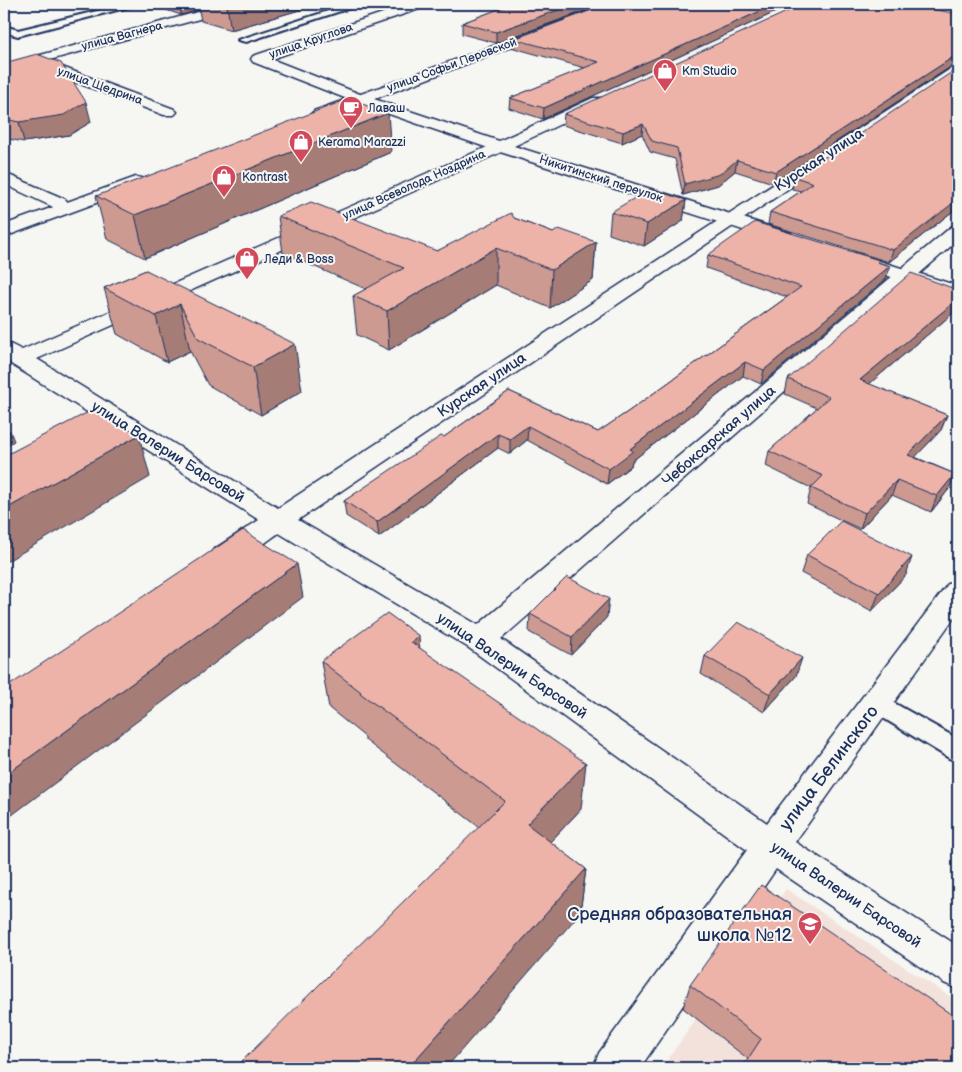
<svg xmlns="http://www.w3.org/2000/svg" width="962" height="1072" viewBox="0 0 962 1072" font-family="'Balsamiq Sans',sans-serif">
<rect width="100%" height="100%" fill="#f6f6f2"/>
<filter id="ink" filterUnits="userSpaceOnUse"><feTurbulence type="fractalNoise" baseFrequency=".02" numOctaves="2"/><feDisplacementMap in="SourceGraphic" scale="10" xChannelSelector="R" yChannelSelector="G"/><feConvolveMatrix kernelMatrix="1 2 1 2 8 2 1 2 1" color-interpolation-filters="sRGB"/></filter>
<g filter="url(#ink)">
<path fill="#f3e2dc" d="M786,889L958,1002V1068H662Z"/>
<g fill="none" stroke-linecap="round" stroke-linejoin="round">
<defs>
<path id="lane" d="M126,4H140L18,36L4,32V26L18,30Z
M350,4H362L246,42L238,40Z
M878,694L958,739V761L949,758L870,710L866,703L870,696Z"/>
<path id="street" d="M227,4H245L243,7L46,61L174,109L177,112L174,115H164L32,66L4,73V65Z
M410,4H427L425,7L271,59L365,96L367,99L365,102H355L253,62L251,59L253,56Z
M958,64V74L298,520L478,625L951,227L958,225V240L501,639L767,823L948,584L958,581V612L795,842L958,946V989L944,983L776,869L640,1068H593L599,1053L747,850L469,648L279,533C260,545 236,570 213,564L209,557L213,550L259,520L11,364L4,357V341L22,350L494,144H506L508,147L506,150L37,359L278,508Z
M4,173L65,199L73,208L70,212C62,214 58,213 53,207L4,184Z"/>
<path id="secondary" d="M609,4H625L374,99L499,141L593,98H603L605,101L603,104L514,146L791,233L793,237L791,241H777L494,150L360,104L319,119L311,114L314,111Z
M136,177L142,178L145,182L142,186L4,237V225Z
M854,253L958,286V298L847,263L844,259L847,255Z"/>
</defs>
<use href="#lane" stroke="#1b2f5e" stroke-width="4"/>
<use href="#street" stroke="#1b2f5e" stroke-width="3"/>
<use href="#secondary" stroke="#1b2f5e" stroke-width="3"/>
<use href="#lane" fill="#f6f6f2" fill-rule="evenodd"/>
<use href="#street" fill="#f6f6f2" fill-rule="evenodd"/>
<use href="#secondary" fill="#f6f6f2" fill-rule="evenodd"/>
</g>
<path fill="#cc9a90" stroke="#1b2f5e" d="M162,4H320L231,30L201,21L199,10L181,15L163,9Z
M512,4H588L587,10L496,43L462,34V23Z
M634,4H793L543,119L509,108L510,98L585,68L514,48V39Z
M916,4H958V11Z
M958,62L773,183L735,171L718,185L683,195L675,159L650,152L642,134L622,143L563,125L564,114Z
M4,63L91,122L69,135L24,142L4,138Z
M391,152L145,258L107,239L96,196Z
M795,177L954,207L953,211L889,262L768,224L770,212L801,191L792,189Z
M686,200L683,221L644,246L609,234L611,212Z
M278,216L437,251L514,218L553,233L596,242L593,280L550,308L496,285L389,350L357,335L353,296L366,289L283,253Z
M708,255L878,262L890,266L886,279L761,384L743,376L632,461L631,466L607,484L527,440L510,454L498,448L379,537L346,516L344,501L444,437L509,391L598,432L629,411L787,297L706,268Z
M146,270L302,391L261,415L208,385L190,351L167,362L117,334L104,288Z
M958,309L869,384L947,415L941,430L915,457L955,474L949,489L931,512L892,495L860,529L807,504L811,488L766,466L769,451L817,408L785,394L788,379Z
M807,555L906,575L872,611L801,573Z
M530,614L607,617L571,655L529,632Z
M420,648L581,809L550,842L586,869L580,913L479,827L365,740V737L329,708L321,661Z
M705,656L796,676L764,712L701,674Z
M690,985L958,1019L748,1059L683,1008Z"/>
<path fill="#a67d76" stroke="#1b2f5e" d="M180,4H198L199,10L181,15Z
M236,4H320L231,30L227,6Z
M575,4H588L587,10L496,43V32Z
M776,4H793L543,119L544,108Z
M958,54V62L773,183L776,172Z
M86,102L91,122L69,135L24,142L19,122Z
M388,113L391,152L145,258L135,215Z
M643,124L642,134L622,143L623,132Z
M737,160L735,171L718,185L683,195L685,184Z
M958,195V204L954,207L953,211L889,262L893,250Z
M686,200L683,221L644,246L647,224Z
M596,242L593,280L550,308L552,270Z
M496,248V285L389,350L387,311Z
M890,266L886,279L761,384L764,370Z
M958,299V309L856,395L860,380Z
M180,304L190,351L167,362L156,316Z
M295,344L302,391L261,415L253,367Z
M745,362L743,376L632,461L631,466L607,484L609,469L630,449Z
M947,415L941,430L903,470L908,455Z
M528,426L527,440L510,454V439Z
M10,431L14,441L4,447V435Z
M498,434V448L379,537L377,522Z
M139,435L150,477L4,563V510Z
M955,474L949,489L931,512L937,496Z
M897,480L892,495L860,529L865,513Z
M912,557L906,575L872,611L879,593Z
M297,564L303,597L4,821V776Z
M609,599L607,617L571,655L572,637Z
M419,636L422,683L411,642Z
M802,658L796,676L764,712L770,694Z
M586,763L581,809L525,869L527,824Z
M586,869L580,913L446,1068H408Z"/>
<path fill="#edb3a8" stroke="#1b2f5e" d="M220,4H236L227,6Z
M512,4H575L496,32L462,23Z
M634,4H776L544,108L510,98L599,62L514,39L605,5L620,8L628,6Z
M804,4H906L958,14V54L776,172L737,160L720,174L685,184L677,148L652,141L643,124L623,132L564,114Z
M37,54L61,63L86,102L64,115L19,122L4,119V63Z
M958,68V195L954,199L957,200L893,250L770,212L813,183L795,177Z
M348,99L388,113L135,215L96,196Z
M650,189L686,200L647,224L611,212Z
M311,202L437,251L511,213L514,218L553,233L559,229L596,242L552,270L496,248L387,311L353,296L404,268L278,216Z
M755,222L879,260L877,262L890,266L764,370L745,362L630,449L633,451L609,469L528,426L510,439L498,434L377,522L344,501L441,436L444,437L509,391L598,432L629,411L801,287L708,255Z
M146,270L295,344L253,367L198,338L180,304L156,316L104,288Z
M911,273L958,290V299L860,380L947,415L908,455L955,474L937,496L897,480L865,513L811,488L823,476L769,451L829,397L788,379Z
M96,408L139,435L4,510V456Z
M4,427L10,431L4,435Z
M841,521L912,557L879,593L807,555Z
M243,530L297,564L4,776V689Z
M567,577L609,599L572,637L530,614Z
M387,613L419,636L411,642L586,763L527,824L586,869L408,1068H235L505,801L360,693L361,692L321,661Z
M738,622L802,658L770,694L705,656Z
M761,885L958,1019V1068H742L761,1039L690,985Z"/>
</g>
<defs>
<symbol id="shop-pin" viewBox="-11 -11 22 30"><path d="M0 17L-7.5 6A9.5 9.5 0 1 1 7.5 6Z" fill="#d1495b" stroke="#f6f6f2"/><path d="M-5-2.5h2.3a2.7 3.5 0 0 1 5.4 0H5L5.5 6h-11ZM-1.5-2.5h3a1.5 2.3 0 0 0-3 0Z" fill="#fff"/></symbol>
<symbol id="cafe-pin" viewBox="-11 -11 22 30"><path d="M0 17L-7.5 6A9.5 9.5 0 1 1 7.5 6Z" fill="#d1495b" stroke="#f6f6f2"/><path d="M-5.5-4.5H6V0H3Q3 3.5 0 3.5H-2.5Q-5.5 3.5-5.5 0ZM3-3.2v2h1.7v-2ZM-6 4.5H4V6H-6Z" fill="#fff"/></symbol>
<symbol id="school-pin" viewBox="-11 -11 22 30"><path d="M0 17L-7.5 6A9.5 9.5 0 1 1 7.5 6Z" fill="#d1495b" stroke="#f6f6f2"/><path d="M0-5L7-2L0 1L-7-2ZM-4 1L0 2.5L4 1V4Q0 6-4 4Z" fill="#fff"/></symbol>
</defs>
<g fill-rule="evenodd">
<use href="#shop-pin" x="651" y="57" width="28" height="38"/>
<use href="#cafe-pin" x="337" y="94" width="28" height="38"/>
<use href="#shop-pin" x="287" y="128" width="28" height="38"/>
<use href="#shop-pin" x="210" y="163" width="28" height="38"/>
<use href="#shop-pin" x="233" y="245" width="28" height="38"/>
<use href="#school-pin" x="796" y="910" width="28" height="38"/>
</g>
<g text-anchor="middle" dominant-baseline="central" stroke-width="4" stroke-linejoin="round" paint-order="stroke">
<g font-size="12" fill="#1b2f5e" stroke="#f6f6f2">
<text transform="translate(122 36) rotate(-15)">улица Вагнера</text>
<text transform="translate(311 41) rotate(-19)">улица Круглова</text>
<text transform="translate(452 65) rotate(-20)">улица Софьи Перовской</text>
<text transform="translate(100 86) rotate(20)">улица Щедрина</text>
<text transform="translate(601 179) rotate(18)">Никитинский переулок</text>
<text transform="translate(414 185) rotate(-24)">улица Всеволода Ноздрина</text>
</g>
<g font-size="12" fill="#1b2f5e" stroke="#f6f6f2" text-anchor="start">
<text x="682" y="71">Кm Studio</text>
<text x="368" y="108">Лаваш</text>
<text x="318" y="142">Kerama Marazzi</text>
<text x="242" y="177">Kontrast</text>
<text x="264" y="259">Леди &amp; Boss</text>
</g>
<g font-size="15" fill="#1b2f5e" stroke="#f6f6f2">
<text transform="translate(819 160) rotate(-33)">Курская улица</text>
<text transform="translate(482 385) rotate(-34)">Курская улица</text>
<text transform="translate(719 436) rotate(-41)">Чебоксарская улица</text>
<text transform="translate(168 452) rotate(32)">улица Валерии Барсовой</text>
<text transform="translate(512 666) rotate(34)">улица Валерии Барсовой</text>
<text transform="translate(846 895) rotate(34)">улица Валерии Барсовой</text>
</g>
<g font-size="18" fill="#1b2f5e" stroke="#f6f6f2">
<text transform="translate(829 768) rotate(-53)">улица Белинского</text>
</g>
<g font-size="18" fill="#1b2f5e" stroke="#f6f6f2" text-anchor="end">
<text x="792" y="914">Средняя образовательная<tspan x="792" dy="21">школа №12</tspan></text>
</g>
</g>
<rect width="962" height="1072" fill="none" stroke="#f6f6f2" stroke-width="20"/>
<rect x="10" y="10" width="942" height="1052" fill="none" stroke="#1b2f5e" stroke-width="2" filter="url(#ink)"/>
</svg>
